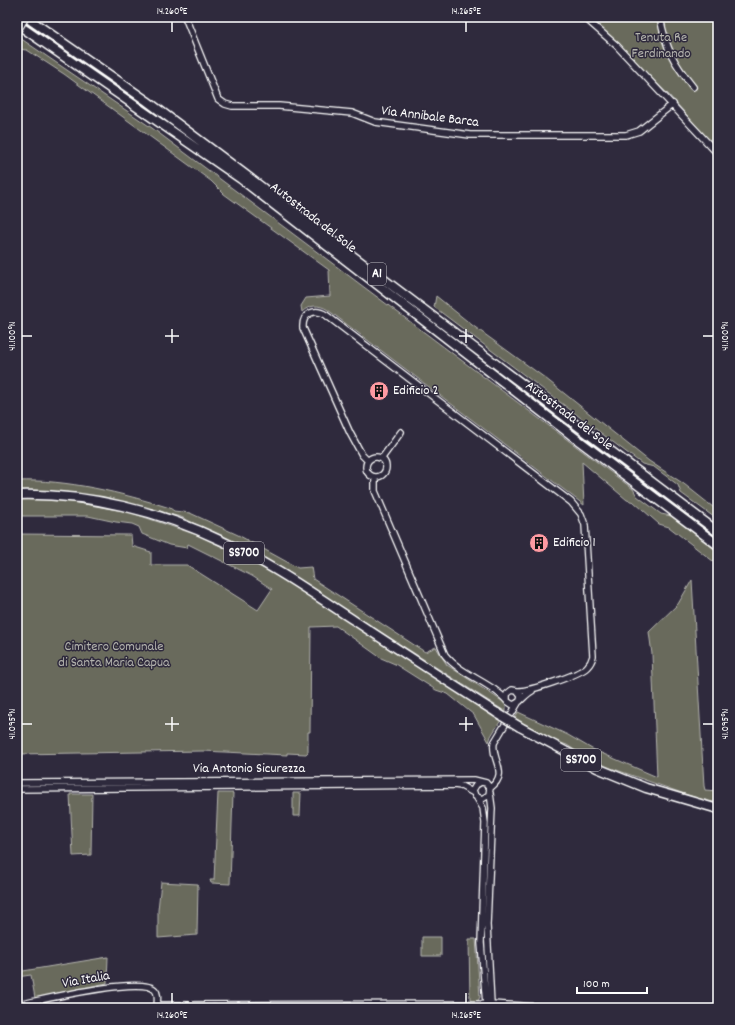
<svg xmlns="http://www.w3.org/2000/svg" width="735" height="1025" viewBox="0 0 735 1025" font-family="Dekko,sans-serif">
<rect width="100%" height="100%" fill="#2f2a3d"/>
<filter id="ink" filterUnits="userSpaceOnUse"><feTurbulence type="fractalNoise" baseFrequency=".025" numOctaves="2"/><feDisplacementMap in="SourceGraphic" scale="8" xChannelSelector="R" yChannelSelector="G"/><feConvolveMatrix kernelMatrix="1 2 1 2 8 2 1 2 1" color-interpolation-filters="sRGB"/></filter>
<g filter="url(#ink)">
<path fill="#696a5c" stroke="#b4b4ae" d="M589,17H718V150L668,94Z
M17,36L152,128L633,489L637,496L661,514L671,516L718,552V565L669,527L659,524L634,502L627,500L582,462L584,505L328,310C319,304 309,305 302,312L301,306L306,298L330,296L329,270L224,194L211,181L64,74L27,50L17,49Z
M436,296L472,325L545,378L649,461L684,484L718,511V520L681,493L678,485L654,467L642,464L434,307Z
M17,481C67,479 122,493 170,508L174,511L190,513L238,535L298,568L311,567L313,579L425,652L436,647L447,665L502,701L506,706V712L312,588L222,537L181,517L134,505L72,494L17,490Z
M17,498L62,500L129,512L200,536L234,552L277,576L501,720L491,736L489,742L474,715L448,694L436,690L395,664L381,658L336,626L311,627L310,732H308V752L306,754L287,753V755L203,751L17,754V534L131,535L132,546L151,552V565H187L258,610L272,589L252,576L188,544L187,548L169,545L142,534L139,527L132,524L116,522L88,516H17Z
M692,580L704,786L705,790L718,791V803L699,799L611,768L585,757L567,745L553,740L515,718L518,712L568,735L592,749L657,777L652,654L649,632L678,604Z
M218,793H233L230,884L211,883L210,880H214Z
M293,793H301L300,816H293Z
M70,794H92L91,855L73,856Z
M161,882L198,884L197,935L158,938V910Z
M422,937H441V956H422Z
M469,939H476L480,997L478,1001H470Z
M108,957L107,983L35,998L31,975L17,977V972Z"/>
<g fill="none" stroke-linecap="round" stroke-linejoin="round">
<defs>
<path id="minor" d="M185,17L218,99L225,104L232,106H279L352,113L375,122L470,135H626L639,131L673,104
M584,17L617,46L718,154
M660,17C666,49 673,62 693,87
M366 467a10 10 0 1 1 20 0a10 10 0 1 1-20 0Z
M382,458L401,432
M368,461L362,455L350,433L303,328C302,313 315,308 326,315L571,502L581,514L585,525L593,656C592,660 590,664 587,667C579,675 528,692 517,691
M375,477V491L445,655C461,675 491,682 507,701
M520,701L521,696L517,691L512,690L507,694V701L513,705C521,703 524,695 532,691
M17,783L474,780L486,783L490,788L489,795L482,799L475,796L473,790L476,785L481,782
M490,788C510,773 491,761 494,743L518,703
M17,789L454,785L461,786L474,793
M490,793L492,808L487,925L491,1004
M477,798L483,808L485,823L481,943L486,1004
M491,1004L557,1008
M17,1005C38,1001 142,975 155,990C159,994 157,1002 157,1008
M157,1005L486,1004L489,1006"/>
<path id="highway" d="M26,17L147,101L243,173L718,532
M17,24L241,179L574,437L718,545
M17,495C87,493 160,511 222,541C269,563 312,593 355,621C402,652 450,683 497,713
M520,727L597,768L646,788L718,809"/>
</defs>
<use href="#minor" stroke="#fff" stroke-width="8"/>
<use href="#highway" stroke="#fff" stroke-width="11"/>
<use href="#minor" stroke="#2f2a3d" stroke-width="5.5"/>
<use href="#highway" stroke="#2f2a3d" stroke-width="8"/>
<defs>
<path id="minor-bridge" d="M17,32L26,17"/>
<path id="highway-bridge" d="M497,713L520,727"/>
</defs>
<use href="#minor-bridge" stroke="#fff" stroke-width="8" stroke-linecap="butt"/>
<use href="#highway-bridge" stroke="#fff" stroke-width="11" stroke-linecap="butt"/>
<use href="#minor-bridge" stroke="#2f2a3d" stroke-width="5.5"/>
<use href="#highway-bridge" stroke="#2f2a3d" stroke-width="8"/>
</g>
</g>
<path fill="none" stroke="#fff" stroke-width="1.5" d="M172,22V32M466,22V32M172,329V343M466,329V343M22,336H32M165,336H179M459,336H473M703,336H713M172,717V731M466,717V731M22,724H32M165,724H179M459,724H473M703,724H713M172,993V1003M466,993V1003"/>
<defs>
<symbol id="building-disc" viewBox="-11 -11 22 22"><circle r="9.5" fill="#ff9aa2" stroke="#2f2a3d"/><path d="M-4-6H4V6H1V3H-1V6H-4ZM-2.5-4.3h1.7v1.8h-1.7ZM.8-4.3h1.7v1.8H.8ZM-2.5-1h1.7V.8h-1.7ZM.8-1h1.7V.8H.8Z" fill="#111"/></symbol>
</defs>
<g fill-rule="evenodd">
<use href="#building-disc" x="368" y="380" width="22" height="22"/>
<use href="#building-disc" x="528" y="532" width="22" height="22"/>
</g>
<g text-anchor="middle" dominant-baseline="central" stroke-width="3" stroke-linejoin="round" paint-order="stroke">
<g fill="#2f2a3d" stroke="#c1bfc5" stroke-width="1">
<rect x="368" y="263" width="18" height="22" rx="3"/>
<rect x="224" y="542" width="40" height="22" rx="3"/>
<rect x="561" y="749" width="40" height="22" rx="3"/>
</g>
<g font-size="13" font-weight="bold" fill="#fff">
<text x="377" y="274">A1</text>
<text x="244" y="553">SS700</text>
<text x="581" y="760">SS700</text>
</g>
<g font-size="14" fill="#b4b4ae" stroke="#2f2a3d">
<text x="661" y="38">Tenuta Re<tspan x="661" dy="16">Ferdinando</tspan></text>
<text x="114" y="647">Cimitero Comunale<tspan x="114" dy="16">di Santa Maria Capua</tspan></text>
</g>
<g font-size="14" fill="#fff" stroke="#2f2a3d">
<text transform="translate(430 117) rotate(7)">Via Annibale Barca</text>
<text transform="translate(313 218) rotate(38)">Autostrada del Sole</text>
<text transform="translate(569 416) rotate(37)">Autostrada del Sole</text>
<text x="249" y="769">Via Antonio Sicurezza</text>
<text transform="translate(86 980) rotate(-10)">Via Italia</text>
</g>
<g font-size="14" fill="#fff" stroke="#2f2a3d" text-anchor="start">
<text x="393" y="391">Edificio 2</text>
<text x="553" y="543">Edificio 1</text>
</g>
</g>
<rect width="735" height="1025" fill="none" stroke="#2f2a3d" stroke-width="44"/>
<path d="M577 987v6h70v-6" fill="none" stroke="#ffffff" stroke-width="2"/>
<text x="583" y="987" font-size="12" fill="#ffffff" stroke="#2f2a3d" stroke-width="3" paint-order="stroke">100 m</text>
<rect x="22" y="22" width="691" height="981" fill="none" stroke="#fff" stroke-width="1.5"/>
<g font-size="10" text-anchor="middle" fill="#fff">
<text x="172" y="14">14.260°E</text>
<text x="466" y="14">14.265°E</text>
<text transform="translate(11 336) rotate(-90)" y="4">41.100°N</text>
<text transform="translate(724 336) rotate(-90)" y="4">41.100°N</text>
<text transform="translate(11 724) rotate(-90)" y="4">41.095°N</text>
<text transform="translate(724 724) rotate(-90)" y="4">41.095°N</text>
<text x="172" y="1018">14.260°E</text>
<text x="466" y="1018">14.265°E</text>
</g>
</svg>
